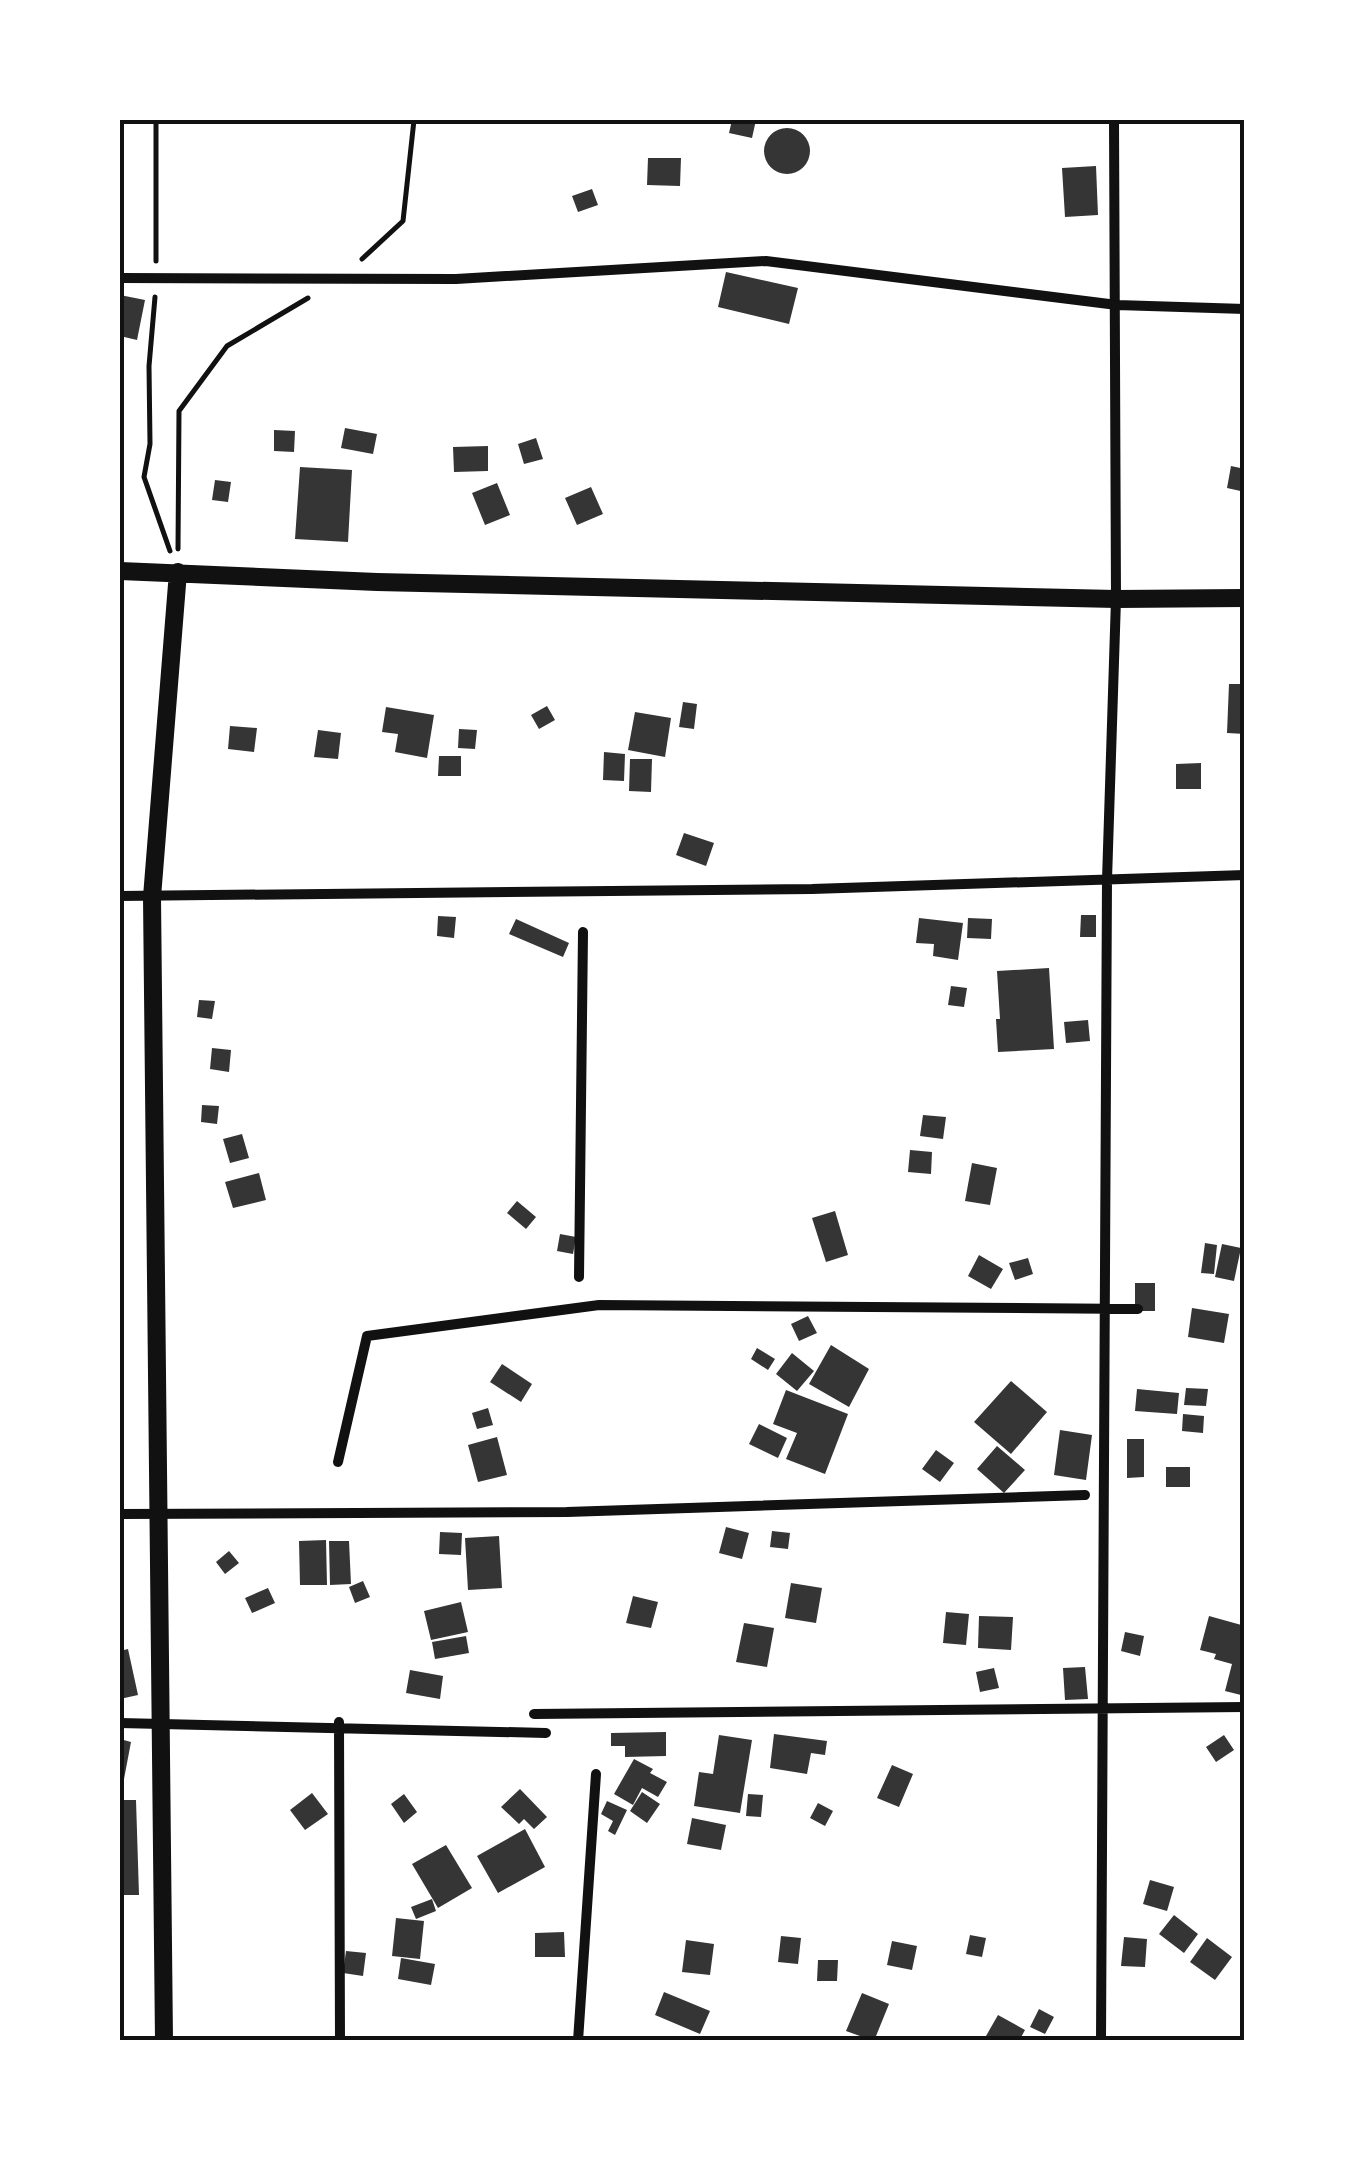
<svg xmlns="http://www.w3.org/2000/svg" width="1365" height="2161" viewBox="0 0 1365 2161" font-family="'Asap Condensed',sans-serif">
<rect width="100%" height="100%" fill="#fff"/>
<path fill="#353535" d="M732,120H756L752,138L729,133Z
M764 151a23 23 0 1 1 46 0a23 23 0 1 1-46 0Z
M648,158H681L680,186L647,185Z
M1096,166L1098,215L1065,217L1062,168Z
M592,189L598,205L578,212L572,196Z
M726,272L798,288L789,324L718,307Z
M120,295L145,300L137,340L120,336Z
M345,428L377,434L373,454L341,448Z
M274,430L295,431L294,452L274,451Z
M536,438L543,459L524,464L518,444Z
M488,446V471L454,472L453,447Z
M1231,466L1245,469V492L1227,488Z
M300,467L352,470L348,542L295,539Z
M215,480L231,482L228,502L212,500Z
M497,483L510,515L485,525L472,493Z
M591,487L603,514L577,525L565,498Z
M1229,684H1245V734L1227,733Z
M683,702L697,704L694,729L679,727Z
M547,706L555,720L539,729L531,715Z
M386,707L434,715L427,758L395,752L398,734L382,732Z
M635,712L671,718L665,757L628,750Z
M230,726L257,728L254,752L228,749Z
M459,729L477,730L475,749L458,748Z
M318,730L341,733L338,759L314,757Z
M604,752L625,754L624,781L603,780Z
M439,756H461V776H438Z
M630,759H652L651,792L629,791Z
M1201,763V789H1176V764Z
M684,833L714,843L706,866L676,855Z
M1081,915H1096V937H1080Z
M438,916L456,917L454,938L437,936Z
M919,918L963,923L958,960L933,956L934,944L916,943Z
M968,918L992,919L991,939L967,938Z
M516,919L569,943L563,957L509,934Z
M1049,968L1054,1049L998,1052L996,1019H1000L997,971Z
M951,986L967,988L964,1007L948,1005Z
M199,1000L215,1001L212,1019L197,1017Z
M1088,1020L1090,1041L1066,1043L1064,1022Z
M212,1048L231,1050L229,1072L210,1069Z
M202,1105L219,1106L217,1124L201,1122Z
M923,1115L946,1117L943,1139L920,1136Z
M242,1134L249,1158L230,1163L223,1139Z
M910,1150L932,1152L931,1174L908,1172Z
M972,1163L997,1168L990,1205L965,1201Z
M259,1173L266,1200L233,1208L225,1182Z
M517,1201L536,1217L526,1229L507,1213Z
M835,1211L848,1255L826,1262L812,1218Z
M560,1234L576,1237L573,1254L557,1251Z
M1205,1243L1217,1245L1214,1274L1201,1273Z
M1222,1244L1241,1248L1234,1281L1215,1277Z
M979,1255L1003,1269L991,1289L968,1276Z
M1028,1258L1033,1274L1015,1280L1009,1263Z
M1135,1283H1155V1311H1135Z
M1192,1308L1229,1314L1224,1343L1188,1337Z
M808,1316L817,1333L799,1341L791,1324Z
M831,1345L869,1369L849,1407L809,1384Z
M757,1348L775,1359L768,1370L751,1359Z
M792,1353L814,1371L797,1391L776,1374Z
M502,1364L532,1384L521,1402L490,1382Z
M1011,1381L1047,1412L1011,1454L974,1422Z
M1186,1388L1208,1389L1206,1406L1184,1405Z
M1137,1389L1179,1393L1177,1414L1135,1411Z
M786,1390L848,1414L825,1474L786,1459L797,1433L773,1424Z
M488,1408L493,1425L477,1429L472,1413Z
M1183,1414L1204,1416L1203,1433L1182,1431Z
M759,1424L787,1438L778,1458L749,1444Z
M1060,1430L1092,1435L1086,1480L1054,1475Z
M497,1437L507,1475L478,1482L468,1445Z
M1127,1439H1144V1477L1127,1478Z
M997,1446L1025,1470L1004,1493L977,1469Z
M936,1450L954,1463L940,1482L922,1469Z
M1166,1467H1190V1487H1166Z
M726,1527L749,1533L742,1559L719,1553Z
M772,1531L790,1533L788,1549L770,1547Z
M440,1532L462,1533L461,1555L439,1554Z
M499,1536L502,1588L468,1590L465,1538Z
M326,1540L327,1585H300L299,1541Z
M329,1541H349L351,1584L330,1585Z
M229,1551L239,1563L225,1574L216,1562Z
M363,1581L370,1597L355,1603L349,1587Z
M791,1583L822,1588L816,1623L785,1618Z
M268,1588L275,1603L252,1613L245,1598Z
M633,1596L658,1602L651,1628L626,1623Z
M461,1602L468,1632L431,1640L424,1611Z
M946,1612L969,1614L966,1645L943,1643Z
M979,1616L1013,1617L1011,1650L978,1648Z
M1209,1616L1245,1626V1696L1225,1691L1232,1664L1214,1659L1216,1654L1200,1650Z
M744,1623L774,1628L767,1667L736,1662Z
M1125,1632L1144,1636L1140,1656L1121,1651Z
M466,1636L469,1653L435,1659L432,1642Z
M128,1649L138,1695L120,1699V1651Z
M1085,1667L1088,1699L1065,1700L1063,1668Z
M994,1668L999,1688L980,1692L976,1672Z
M410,1670L443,1676L440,1699L406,1693Z
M666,1732V1756L625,1757V1746H611V1733Z
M774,1734L827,1741L825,1755L811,1753L807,1774L770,1768Z
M719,1735L752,1740L740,1813L694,1806L699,1772L713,1774Z
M1224,1735L1234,1750L1216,1762L1206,1747Z
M120,1739L131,1742L124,1779L120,1778Z
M634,1759L653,1769L650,1773L667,1782L658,1797L642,1788L633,1805L614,1794Z
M892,1765L913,1774L899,1807L877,1798Z
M520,1789L547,1817L534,1829L524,1819L519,1824L501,1807Z
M642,1792L660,1804L647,1823L630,1811Z
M312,1793L328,1814L305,1830L290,1810Z
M404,1794L417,1812L404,1823L391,1804Z
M748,1794L763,1795L761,1817L746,1816Z
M120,1800H136L139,1895H120Z
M607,1801L627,1810L615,1835L608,1831L613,1821L601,1814Z
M818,1803L833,1811L825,1826L810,1818Z
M692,1818L726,1825L721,1850L687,1844Z
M525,1829L545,1867L498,1893L477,1856Z
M446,1845L472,1888L438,1908L412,1864Z
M1150,1880L1174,1887L1167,1911L1143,1904Z
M432,1899L436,1911L416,1919L411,1907Z
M1174,1915L1198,1934L1184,1953L1159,1934Z
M396,1918L424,1921L420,1959L392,1956Z
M564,1932L565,1957H535V1933Z
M970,1935L986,1938L982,1957L966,1954Z
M781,1936L801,1938L798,1964L778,1962Z
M1124,1937L1147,1939L1145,1967L1121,1966Z
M1207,1938L1232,1957L1215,1980L1190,1962Z
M686,1940L714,1944L710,1975L682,1972Z
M892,1941L917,1946L912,1970L887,1965Z
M346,1951L366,1953L363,1976L343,1973Z
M401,1958L435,1964L431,1985L398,1979Z
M818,1960H838L837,1981H817Z
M664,1992L710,2011L700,2034L655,2015Z
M862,1993L889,2004L874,2041L846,2031Z
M1039,2009L1054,2017L1045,2034L1030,2027Z
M998,2015L1025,2030L1019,2041H996L986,2036Z"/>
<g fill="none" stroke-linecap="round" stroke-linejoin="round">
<path stroke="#111" stroke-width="5" d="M156,120V261
M362,259L403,221L414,120
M155,297L149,366L150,444L144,477L170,551
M178,549L179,411L227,346L308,298"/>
<path stroke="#111" stroke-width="10" d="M120,278L456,279L766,261L1117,305L1245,309
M120,896L812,889L1245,875
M579,1277L583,932
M338,1462L367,1336L599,1305L1138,1309
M567,1512L1085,1495
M120,1514L569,1512
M534,1714L1245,1707
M339,1722L340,2041
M120,1723L546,1733
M578,2041L596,1774
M1101,2041L1107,880L1116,599L1114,120"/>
<path stroke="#111" stroke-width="18" d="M120,571L377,582L1116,599L1245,598
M164,2041L152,897L178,572"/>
</g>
<rect width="1365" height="2161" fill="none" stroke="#ffffff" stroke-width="245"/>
<rect x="122" y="122" width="1120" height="1916" fill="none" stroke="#111" stroke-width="4"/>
</svg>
